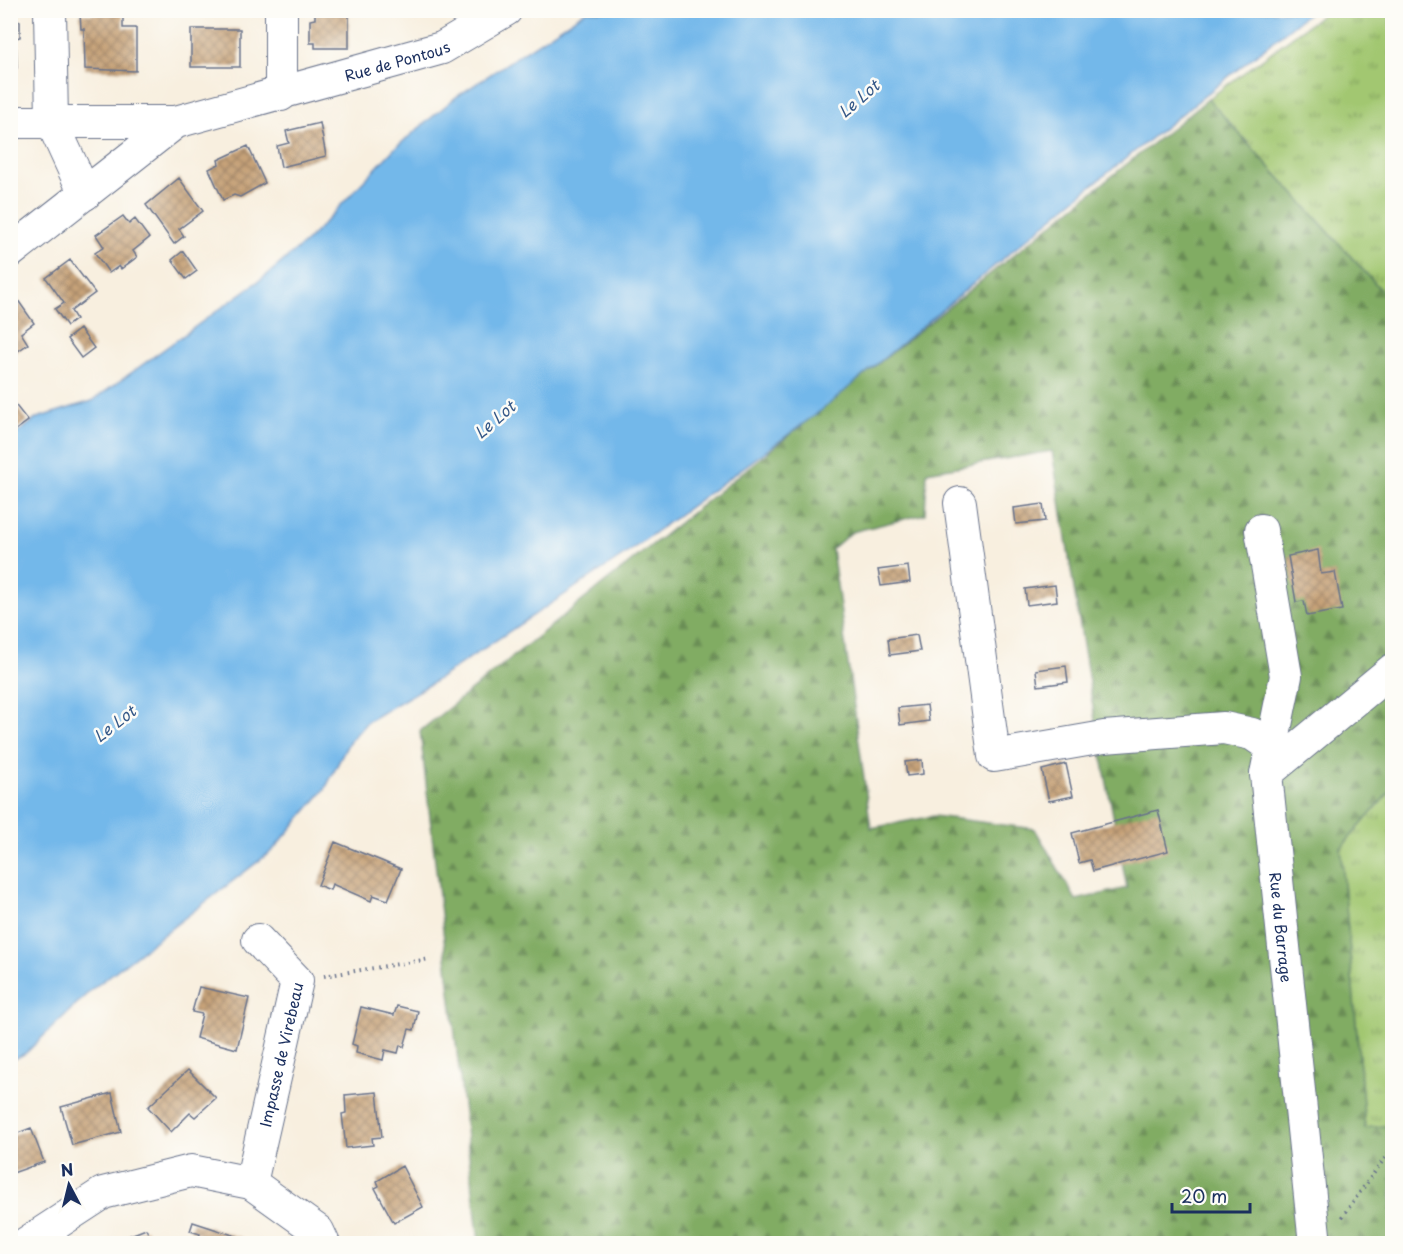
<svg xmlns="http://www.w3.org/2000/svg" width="1403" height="1254" viewBox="0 0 1403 1254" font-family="'Playpen Sans',sans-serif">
<defs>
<pattern id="grass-tufts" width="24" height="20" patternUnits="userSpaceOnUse" patternTransform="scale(1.5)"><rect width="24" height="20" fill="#a2c771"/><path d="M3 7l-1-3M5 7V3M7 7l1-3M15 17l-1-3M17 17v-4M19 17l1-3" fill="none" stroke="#83a260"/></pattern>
<pattern id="forest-firs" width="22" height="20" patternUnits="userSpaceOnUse" patternTransform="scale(1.5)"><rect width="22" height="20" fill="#81ac63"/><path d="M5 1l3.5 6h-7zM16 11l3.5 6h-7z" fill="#698c55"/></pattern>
<pattern id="building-cross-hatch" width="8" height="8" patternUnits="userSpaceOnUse" patternTransform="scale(1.5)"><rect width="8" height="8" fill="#c6a278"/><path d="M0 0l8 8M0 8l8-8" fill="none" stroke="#a08466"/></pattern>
</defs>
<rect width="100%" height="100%" fill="#fdfcf7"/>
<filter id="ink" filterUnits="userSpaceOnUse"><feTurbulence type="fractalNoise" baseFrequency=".0167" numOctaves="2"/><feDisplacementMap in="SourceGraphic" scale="12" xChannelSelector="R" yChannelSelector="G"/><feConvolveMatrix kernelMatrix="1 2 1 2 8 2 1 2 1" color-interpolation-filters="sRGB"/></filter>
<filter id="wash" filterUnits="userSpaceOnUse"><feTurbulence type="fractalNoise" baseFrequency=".008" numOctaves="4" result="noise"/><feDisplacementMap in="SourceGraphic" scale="24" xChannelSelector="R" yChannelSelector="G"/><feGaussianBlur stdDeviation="1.35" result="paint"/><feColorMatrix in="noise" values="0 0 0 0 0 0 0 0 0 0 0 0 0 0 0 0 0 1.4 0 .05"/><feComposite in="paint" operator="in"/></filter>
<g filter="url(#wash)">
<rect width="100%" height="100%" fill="#f8efdf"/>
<path fill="url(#grass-tufts)" stroke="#5e7b68" stroke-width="1.5" d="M1327,11H1392V302L1208,99Z
M1392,789V1125L1365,1129L1341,848Z"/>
<path fill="url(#forest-firs)" stroke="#4e6e60" stroke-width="1.5" fill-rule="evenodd" d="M1208,99L1392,302V789L1341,848L1365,1128L1392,1125V1243H479L420,731ZM1052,451L1096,726L1127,888L1076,900L1035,829L934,816L871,828L832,549L852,532L925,514L927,472Z"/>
<path fill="#73b8ea" stroke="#4774a4" stroke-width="1.5" d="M586,11H1311L1071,202L823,409L627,553L432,683L368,721L349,742L325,789L273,850L91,990L26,1053L11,1061V438L37,418L92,401L267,275L308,240L394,149L456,97Z"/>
<g id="blocks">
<path fill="url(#building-cross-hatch)" d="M315,10H349V48H315V43H310V20L315,19Z
M80,14H123V28H136V71L85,69L84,29H81Z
M10,21H20V37L16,38L17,68H10Z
M191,29H240V67H191Z
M320,123L326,156L281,167L277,146L289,143L286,131Z
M248,146L265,183L240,197L234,195L223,200L209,169L219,164L218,160Z
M179,178L203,211L179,229L184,236L174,244L146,205Z
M123,216L129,224L135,219L149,238L133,251L137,257L121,269L119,266L109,273L95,253L104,247L96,235Z
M183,251L197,271L186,279L172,260Z
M70,260L95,293L71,311L76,319L67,326L55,309L64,303L46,278Z
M15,296L34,323L21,333L28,344L15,353L10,347V300Z
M80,329L94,348L81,358L67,339Z
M13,402L28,421L10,434V404Z
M1043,504L1045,521L1016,524L1014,508Z
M1318,550L1321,574L1335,572L1342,610L1307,616L1304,601L1296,602L1288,556Z
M908,566L910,582L881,586L878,570Z
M1055,585L1057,601L1027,605L1025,589Z
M917,635L920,651L890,655L888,639Z
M1066,666L1068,682L1038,686L1036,670Z
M927,705L929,721L900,725L898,708Z
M922,760L923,774L907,776L905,762Z
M1066,764L1073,796L1049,801L1042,770Z
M1158,810L1168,851L1093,871L1090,860L1079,863L1072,833Z
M335,842L401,869L388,900L373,895L371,901L332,884L330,890L318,885Z
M199,987L249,998L237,1049L196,1038L202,1014L192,1012Z
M397,1006L418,1011L414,1030L409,1029L404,1047L400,1045L398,1053L385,1050L383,1060L356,1053L357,1046L352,1044L361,1007L394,1015Z
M188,1070L216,1098L195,1117L190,1113L171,1132L148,1107Z
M377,1092L382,1137L372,1138L373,1145L346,1148L342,1114L346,1113L345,1095Z
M112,1093L121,1132L72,1145L61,1107Z
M31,1128L44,1162L10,1174V1136Z
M402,1166L423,1207L394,1223L375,1188L379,1186L377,1181Z
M193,1222L242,1238L240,1244H197L200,1234L190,1231Z
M146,1229L153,1244H110V1243Z"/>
</g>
</g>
<g filter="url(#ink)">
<use href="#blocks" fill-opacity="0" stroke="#68728b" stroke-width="1.5"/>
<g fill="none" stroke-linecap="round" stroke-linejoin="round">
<defs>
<g id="minor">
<path d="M50,10L52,122L85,194"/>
<path d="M281,10V95"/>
<path d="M10,122H176"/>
<path id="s1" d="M10,252L176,122L442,48L506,10"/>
<path d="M960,503L994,756L1104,737L1224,728L1252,734L1271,747"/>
<path id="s2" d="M1261,530L1286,676L1266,774L1315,1244"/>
<path d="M1266,774L1392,670"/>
<path id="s3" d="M251,1183L297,981L258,940"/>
<path d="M25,1244L103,1193L191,1171L251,1183L318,1231L324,1244"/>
</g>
</defs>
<use href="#minor" stroke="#68728b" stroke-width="34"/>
<path stroke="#68728b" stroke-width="4" stroke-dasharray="1.5 4.5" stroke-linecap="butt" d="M324,976L430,959
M1342,1217L1390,1151L1392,1140"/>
<use href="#minor" stroke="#fff" stroke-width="32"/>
</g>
</g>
<g text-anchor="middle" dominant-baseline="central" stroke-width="5" stroke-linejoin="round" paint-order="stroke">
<g font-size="15" fill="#1b2f5e" stroke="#fdfcf7">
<text stroke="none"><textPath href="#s1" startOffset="440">Rue de Pontous</textPath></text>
<text stroke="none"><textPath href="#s2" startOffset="402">Rue du Barrage</textPath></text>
<text stroke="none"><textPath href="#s3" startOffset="132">Impasse de Virebeau</textPath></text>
</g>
<g font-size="16" font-style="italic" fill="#355888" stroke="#fdfcf7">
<text transform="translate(858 98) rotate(-41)">Le Lot</text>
<text transform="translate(494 419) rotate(-41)">Le Lot</text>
<text transform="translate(114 723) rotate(-38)">Le Lot</text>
</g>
</g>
<rect width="1403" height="1254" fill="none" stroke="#fdfcf7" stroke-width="36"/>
<g transform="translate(69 1185) rotate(353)" stroke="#fdfcf7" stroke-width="4.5" paint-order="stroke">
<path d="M0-4.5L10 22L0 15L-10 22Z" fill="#1b2f5e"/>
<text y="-9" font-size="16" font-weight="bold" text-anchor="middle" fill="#1b2f5e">N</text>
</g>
<path d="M1172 1203v9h78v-9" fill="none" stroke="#1b2f5e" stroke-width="3"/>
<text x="1181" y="1203" font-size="18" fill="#1b2f5e" stroke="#fdfcf7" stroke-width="4.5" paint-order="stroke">20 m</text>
</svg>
